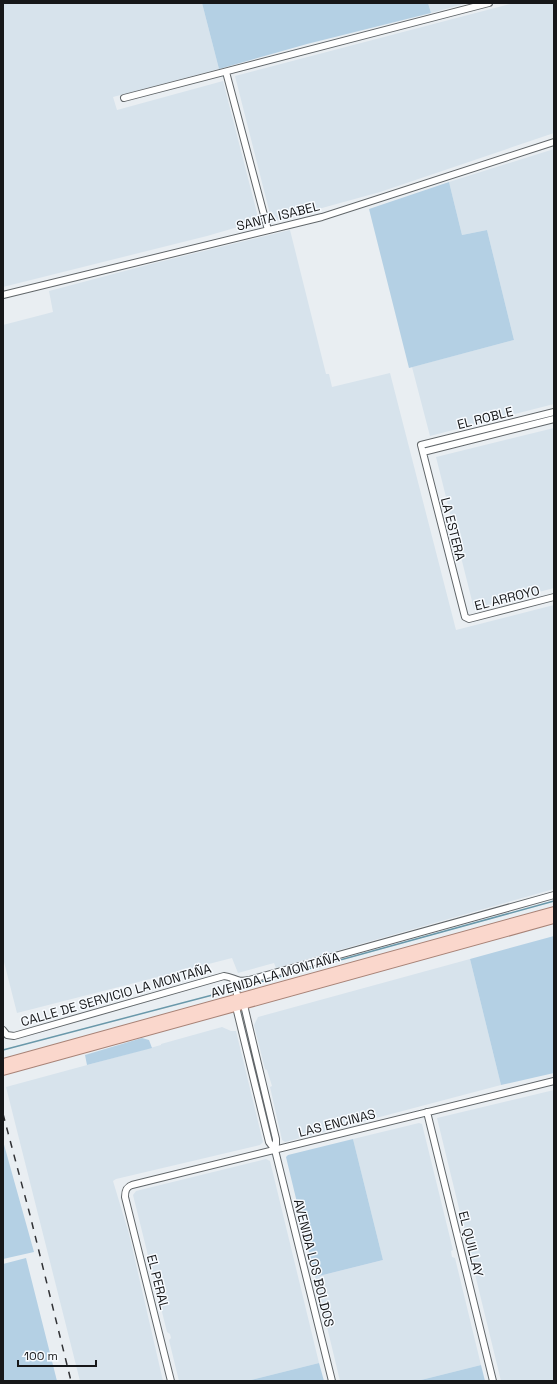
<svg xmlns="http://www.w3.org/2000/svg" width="557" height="1384" viewBox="0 0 557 1384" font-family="'Space Grotesk',sans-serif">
<rect width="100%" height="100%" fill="#e9eef2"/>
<path fill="#d7e3ec" d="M3,3H202L219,69L113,97L117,110L223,81L259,221L207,236L3,287Z
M428,3H467L431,13Z
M514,3H554V133L380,192L275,221L271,218L235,76Z
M554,149V404L430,436L412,367L514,340L487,230L462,235L449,182Z
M290,230L326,374H329L332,387L390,373L456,630L554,605V889L276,968L274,963L238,973L232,958L17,1013L3,958V325L53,312L49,291L155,263Z
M554,428V588L474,609L436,457Z
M470,959L501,1085L285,1142L282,1140L270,1087L272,1086L267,1070L265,1069L254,1025L258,1017Z
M222,1027L231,1031H236L263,1142L260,1145L116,1179L113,1181L129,1234L163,1381H80L6,1087L161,1045V1044Z
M554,1090V1381H501L437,1118Z
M419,1123L422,1124L453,1250L451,1251L452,1257L455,1258L481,1365L417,1381H340L315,1277L383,1260L353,1139Z
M266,1159L270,1161L319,1363L251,1380V1381H179L169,1340L171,1338L170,1334L167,1332L133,1195L136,1191Z"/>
<path fill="#b4d0e4" d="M202,3H428L431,13L307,44L219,69Z
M449,182L462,235L487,230L514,340L409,368L369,209Z
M554,936V1073L501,1085L470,959Z
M142,1038L149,1040L152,1048L87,1065L85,1055Z
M353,1139L383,1260L315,1277L286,1157L288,1155Z
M3,1141L34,1252L3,1259Z
M26,1258L57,1381H3V1264Z
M319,1363L324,1381H251V1380Z
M481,1365L485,1381H417Z"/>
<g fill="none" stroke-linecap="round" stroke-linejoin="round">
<path stroke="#6998aa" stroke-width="1.5" d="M253,984L554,901
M3,1050L224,992"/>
<defs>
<path id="minor" d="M226,72L268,230
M124,98L489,3
M3,295L322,217L554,142
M554,412L421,445L465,617L469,619L554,597
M423,452L554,419
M233,979L238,998L244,1005L276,1139V1144L275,1150
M237,1004L236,1007L269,1142L275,1150L332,1381
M3,1030L7,1035L14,1036L224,976C234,977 237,983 249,980L554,895
M427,1112L493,1381
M171,1381L125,1197C125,1191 126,1187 132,1185L554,1081"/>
<path id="major" d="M3,1063L554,911
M3,1071L554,919"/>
</defs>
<use href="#minor" stroke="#616669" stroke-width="8"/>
<use href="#major" stroke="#a88377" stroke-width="10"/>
<use href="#minor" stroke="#fff" stroke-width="6"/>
<use href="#major" stroke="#fad7cc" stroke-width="8"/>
<path stroke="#313235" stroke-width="1.5" stroke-dasharray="7 7" stroke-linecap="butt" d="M3,1114L30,1215L71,1381"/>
</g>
<g text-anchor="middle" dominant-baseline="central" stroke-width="3" stroke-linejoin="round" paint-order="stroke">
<g font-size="13" fill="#161719" stroke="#f7fbff">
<text transform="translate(278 216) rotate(-14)">SANTA ISABEL</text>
<text transform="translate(485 418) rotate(-14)">EL ROBLE</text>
<text transform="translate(453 529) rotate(76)">LA ESTERA</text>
<text transform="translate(507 598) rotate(-14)">EL ARROYO</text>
<text transform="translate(275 975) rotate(-16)">AVENIDA LA MONTAÑA</text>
<text transform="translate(116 995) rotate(-16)">CALLE DE SERVICIO LA MONTAÑA</text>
<text transform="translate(337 1123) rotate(-14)">LAS ENCINAS</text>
<text transform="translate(471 1244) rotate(76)">EL QUILLAY</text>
<text transform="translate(314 1263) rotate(76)">AVENIDA LOS BOLDOS</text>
<text transform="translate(158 1282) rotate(76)">EL PERAL</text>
</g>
</g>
<rect width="557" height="1384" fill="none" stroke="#161719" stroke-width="8"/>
<path d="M18 1360v6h78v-6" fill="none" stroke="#161719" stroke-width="2"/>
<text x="24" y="1360" font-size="12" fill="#161719" stroke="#f7fbff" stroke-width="3" paint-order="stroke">100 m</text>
</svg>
